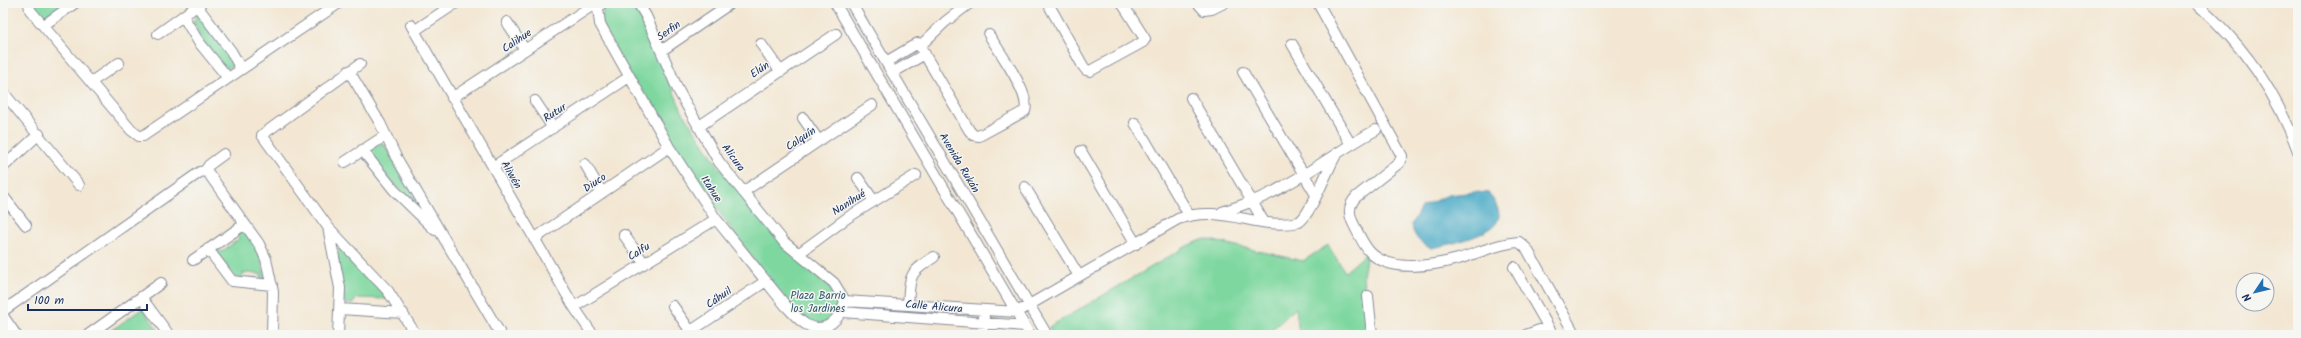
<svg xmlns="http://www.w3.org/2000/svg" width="2301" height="338" viewBox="0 0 2301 338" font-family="Kalam,sans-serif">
<rect width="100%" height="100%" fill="#f6f6f2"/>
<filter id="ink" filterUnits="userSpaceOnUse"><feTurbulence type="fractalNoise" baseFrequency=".025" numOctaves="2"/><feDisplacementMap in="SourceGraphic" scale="8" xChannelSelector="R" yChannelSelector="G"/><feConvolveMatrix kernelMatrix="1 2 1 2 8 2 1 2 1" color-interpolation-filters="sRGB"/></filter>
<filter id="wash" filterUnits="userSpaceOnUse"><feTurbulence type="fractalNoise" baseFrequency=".012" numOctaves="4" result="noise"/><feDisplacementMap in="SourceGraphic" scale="16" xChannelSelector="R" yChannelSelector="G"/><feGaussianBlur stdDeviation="0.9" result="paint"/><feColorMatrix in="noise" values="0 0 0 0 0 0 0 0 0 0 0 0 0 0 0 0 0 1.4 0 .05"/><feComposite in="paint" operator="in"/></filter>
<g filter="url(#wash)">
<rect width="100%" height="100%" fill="#f3e7d3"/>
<path fill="#7dd79e" stroke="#4c837e" d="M32,3H67L43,21Z
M603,3H631L642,17L682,111L719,167L833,288L839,301L838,313L831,321L818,325L808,323L767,277L733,232L642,98L602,25Z
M198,14L234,64L228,69C211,55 200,40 193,21Z
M381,143L384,144L417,200L412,201L390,180L370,153V150Z
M244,231L259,251L266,279L261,280V274L243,273L242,279L235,278L215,251L218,248L221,252L239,239L236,234Z
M1205,239L1303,261L1328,245L1345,272L1367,253L1363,276L1369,335H1299L1296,308L1266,335H1053L1049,327L1189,245Z
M340,247L388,299L356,298L354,303L346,304L344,301L337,253Z
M143,308L161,335H105Z"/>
<path fill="#44a8c4" stroke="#306c91" d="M1475,192L1489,193C1494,201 1503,213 1497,222C1489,236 1445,246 1430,248C1418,242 1415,237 1411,225L1421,207L1448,195Z"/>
</g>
<g filter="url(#ink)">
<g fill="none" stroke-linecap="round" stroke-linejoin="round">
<defs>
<path id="minor" d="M29,3L30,10L131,130L139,136H143L339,3
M602,3L598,8L600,24L669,147L716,219L786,306C793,313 799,321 807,325C826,335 841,318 845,301
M638,3L646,16L678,90L719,162L784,242L834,283L845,301
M835,3L1030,335
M851,3L1047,335
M1198,3L1204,10L1212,9L1224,3
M1318,3L1402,156L1399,163L1356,197C1347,207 1349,216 1355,227C1359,235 1363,244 1369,251C1388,273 1432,266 1458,259C1479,253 1498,243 1519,242L1527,249L1575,335
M2196,3C2243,44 2277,93 2298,151
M2297,3L2298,4
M197,6L231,51L241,69
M1050,7L1083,66L1086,70L1090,71L1143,42L1145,39L1122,3
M183,16L198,41L228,78
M507,22L525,50
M44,25L75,3
M411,25L574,307L593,335
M414,31L456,3
M158,34L201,3
M761,44L780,71
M1292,44L1350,143
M920,46L945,22L970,3
M661,51L731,3
M886,62L918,43L969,130L973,135L979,136L1025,111C1031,94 998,50 989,35
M360,64L262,135L328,227L388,291L416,335
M349,71L380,123L396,157L501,335
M1243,72L1316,195
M892,73L925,54
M91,82L119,63
M3,92L79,185
M452,98L596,3
M1191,98L1264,222
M535,101L553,128
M803,118L819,141
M1135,123L1189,215
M698,127L836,34
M362,150L394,190L435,230
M1081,151L1136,244
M345,162L386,135
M585,164L602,193
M3,167L39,134
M493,167L629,77
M205,171L209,174L259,244L266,259L273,292L272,335
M858,178L874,201
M1025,187L1079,276
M743,192L872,105
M3,196L26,225
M1222,212C1243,205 1264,198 1284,186C1316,169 1344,147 1376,130
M328,227L340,288L338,335
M624,235L644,263
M534,239L669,147
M208,249L232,281L272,285
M798,254L847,218L916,175
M193,260L245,224
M1514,267L1553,335
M1368,296L1372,335
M141,297L169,335
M845,301L1017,312L1178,219C1222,203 1258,231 1299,222C1311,215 1327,169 1337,153
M908,305C910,275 908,274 934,257
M673,306L691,332
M574,307L716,219
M340,309L403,313
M3,311L200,172L205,171L209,165L224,154
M842,312L1025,326
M3,316L16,335
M88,335L161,283
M685,335L766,281
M982,335L984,317
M1526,335L1548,327"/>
</defs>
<use href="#minor" stroke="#878b98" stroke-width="12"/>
<use href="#minor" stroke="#fff" stroke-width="10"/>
</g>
</g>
<g text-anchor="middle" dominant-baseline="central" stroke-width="3" stroke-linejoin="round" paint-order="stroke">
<g font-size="11" fill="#1b2f5e" stroke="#f6f6f2">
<text transform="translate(669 31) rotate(-35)">Serfin</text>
<text transform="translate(517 41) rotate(-34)">Calihue</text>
<text transform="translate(760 70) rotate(-34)">Elún</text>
<text transform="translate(555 113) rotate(-33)">Rutur</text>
<text transform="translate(801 139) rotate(-34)">Calquín</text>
<text transform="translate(733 158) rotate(54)">Alicura</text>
<text transform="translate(959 163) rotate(59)">Avenida Rukán</text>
<text transform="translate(511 175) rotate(60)">Aliwén</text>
<text transform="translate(595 183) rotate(-34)">Diuco</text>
<text transform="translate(711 189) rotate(57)">Itahue</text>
<text transform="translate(849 203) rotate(-33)">Nanihué</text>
<text transform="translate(639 252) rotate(-32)">Calfu</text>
<text transform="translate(719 298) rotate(-34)">Cáhuil</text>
<text transform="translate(934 307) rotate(5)">Calle Alicura</text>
</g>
<g font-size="11" fill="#34596e" stroke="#f6f6f2">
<text x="818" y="296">Plaza Barrio<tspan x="818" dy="13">los Jardines</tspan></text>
</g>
</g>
<rect width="2301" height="338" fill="none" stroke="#f6f6f2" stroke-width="16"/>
<g transform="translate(2255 292) rotate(235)"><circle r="19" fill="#f6f6f2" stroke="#9ea6b7"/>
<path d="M0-3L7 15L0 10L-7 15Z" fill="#1f6fb2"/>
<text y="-6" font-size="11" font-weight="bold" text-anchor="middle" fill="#1b2f5e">N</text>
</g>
<path d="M28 304v6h119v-6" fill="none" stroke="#1b2f5e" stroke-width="2"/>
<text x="34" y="304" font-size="12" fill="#1b2f5e" stroke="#f6f6f2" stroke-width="3" paint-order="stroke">100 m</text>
</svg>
